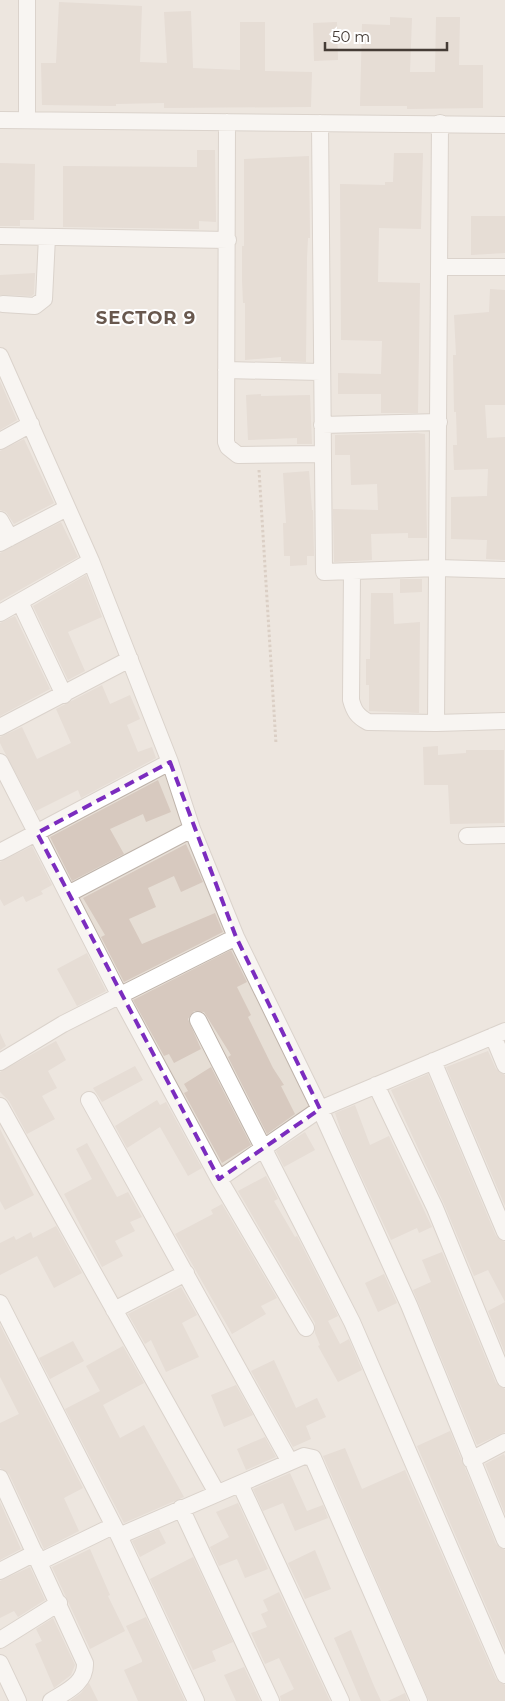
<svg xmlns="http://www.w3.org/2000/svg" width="505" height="1701" viewBox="0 0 505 1701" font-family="Montserrat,sans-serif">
<rect width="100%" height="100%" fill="#f3ede7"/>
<path fill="#e6ded5" d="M0,0H505V1701H0Z"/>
<path fill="#d7c9bf" d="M59,2L142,6L140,62L167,63L164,12L191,11L193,68L240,70V22H265V71L312,72L311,107L164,108V103L116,104V106L42,105L41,63H56Z
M390,17L412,18L410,72H435L436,17H460L459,65H483V108L407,109V106H360L362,24L390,25Z
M337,22L338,60L314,61L313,23Z
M197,150H215L216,222L199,221V229L63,227V166L197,167Z
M394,153H423L421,229L379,228L378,282L420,283L418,413H381V394H338V373L381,374L382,341L341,340L340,184L385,185V182H393Z
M309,156L310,238H308L307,258L306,362L281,361V357L245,360V303H243L242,280V246H244V159Z
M0,163L35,164L34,220H20V226H0Z
M471,216H505V253L471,255Z
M35,273L34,294L32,296L0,295V275Z
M490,289L505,290V405H485L487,438L505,437V560L486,559L487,540L451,539V497L487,496L488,469L454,470L453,445H457L456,412H454L453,355H456L454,315L489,312Z
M0,381L17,420L0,430Z
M261,394V396L310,395L312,444H297V438L248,440L246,395Z
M417,433L425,434L427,538H408V533L371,534L372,560L334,562L333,509L378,510L377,484L351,485L350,455H335V435Z
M24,439L54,503L14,524L6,512L0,510V451Z
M309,471L312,510H313L314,556H307V565L290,566V556H284L283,523H286L283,473Z
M61,522L78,557L0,601V553Z
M86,575L102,617L68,632L85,671L68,680L33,606Z
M400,579H422V592L400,593Z
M371,593H393L394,624L420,622L419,713L369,711V685H366V659H370Z
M15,616L50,689L0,716V623Z
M102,685L110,704L130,695L140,719L127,725L138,752L152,747L156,758L81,798L78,790L36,811L5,753L0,743V737L22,727L37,759L71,743L56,709Z
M438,746V755L466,753V750H504V823L450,824L448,785H424L423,747Z
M158,780L171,812L146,822L143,814L110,829L124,854L72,881L50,837Z
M186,844L203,882L181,892L174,876L148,888L156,907L129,919L142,944L215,913L223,932L124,982L101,937L105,935L83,898Z
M32,846L52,885L41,891L43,894L26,902L23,896L4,906L0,899V862Z
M231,950L247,982L237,987L251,1015L248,1017L273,1068L284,1085L281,1086L295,1114L267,1134L228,1057L231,1055L204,1012L194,1011L188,1019L201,1049L174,1063L169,1054L164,1056L133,1000Z
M87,953L106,991L77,1006L57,969Z
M0,1033L6,1046L0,1050Z
M56,1041L66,1060L48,1071L57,1088L42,1096L55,1119L27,1134L9,1101L0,1092V1072Z
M488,1051L496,1069L505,1075V1206L446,1067Z
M135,1066L143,1080L102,1102L93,1088Z
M211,1067L251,1145L222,1163L184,1093L188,1091L184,1084Z
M428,1074L496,1236L505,1242V1302L488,1270L474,1276L444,1204L391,1090Z
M157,1100L160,1105L166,1102L202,1168L188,1176L160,1127L127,1148L115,1126Z
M355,1105L370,1145L389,1136L432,1227L419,1233L417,1228L391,1240L343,1137L335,1113Z
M0,1129L34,1195L5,1210L0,1201Z
M305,1132L315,1150L284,1167L276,1151Z
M87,1143L117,1197L128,1192L142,1217L130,1222L135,1231L115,1241L123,1256L102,1267L64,1194L92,1179L76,1149Z
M266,1176L278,1199L274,1201L295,1237L297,1236L338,1316L328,1321L340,1344L349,1339L362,1370L338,1382L318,1346L320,1345L315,1333V1323L238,1191Z
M222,1204L277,1298L261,1306L266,1314L232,1334L175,1234L213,1214L211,1210Z
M56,1226L82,1273L54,1288L37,1256L0,1275V1243L14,1236L16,1240L31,1232L33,1238Z
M442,1252L496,1383L505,1389V1432L477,1445L413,1290L431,1282L422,1260Z
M384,1274L397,1303L378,1312L365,1283Z
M181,1287L197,1315L182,1323L199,1357L166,1372L151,1340L145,1344L128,1314Z
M505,1302V1353L488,1311Z
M0,1325L83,1488L64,1498L79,1531L44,1549L9,1474L0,1468V1423L19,1414L0,1377Z
M73,1341L84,1361L50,1379L39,1358Z
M123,1346L144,1383L103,1405L120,1438L144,1425L184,1497L124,1523L65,1409L100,1391L86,1366Z
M274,1360L296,1408L317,1398L326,1417L306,1426L311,1439L293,1447L251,1371Z
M236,1385L253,1415L224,1427L211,1395Z
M450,1431L496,1544L505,1550V1650L417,1446Z
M265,1437L276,1457L246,1470L237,1449Z
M345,1448L362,1489L405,1470L496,1679L505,1685V1701H429L323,1456Z
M504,1454L505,1457V1514L485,1464Z
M290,1473L307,1511L323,1505L328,1518L295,1531L283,1503L263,1511L253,1489Z
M0,1502L21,1549L0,1560Z
M238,1503L268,1569L245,1578L237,1559L219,1566L210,1547L229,1537L216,1512Z
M159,1529L166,1543L140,1557L132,1541Z
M90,1549L110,1595L108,1596L125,1631L90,1649L52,1567Z
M315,1550L331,1589L305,1599L288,1563Z
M193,1557L233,1642L212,1651L216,1661L193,1670L150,1579Z
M30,1567L45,1600L18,1617L14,1611L0,1618V1581Z
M279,1592L330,1701H281L280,1696L294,1689L279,1658L265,1664L251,1633L267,1627L261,1614L268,1611L263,1600Z
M146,1617L185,1701H138L124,1670L142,1662V1660L126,1626Z
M53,1618L75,1665L71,1675L54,1688L35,1644L42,1641L36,1629Z
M351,1630L374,1686L381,1701H361L334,1638Z
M244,1667L260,1701H236L224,1675Z
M89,1683L98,1701H70L81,1693Z
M405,1693L408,1701H388Z"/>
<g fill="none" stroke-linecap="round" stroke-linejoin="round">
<defs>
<path id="minor" d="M0,120L505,125
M27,120V0
M227,122L226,442L228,447L238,455L322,454
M320,123L324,572L438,568L505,570
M440,123L436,723L505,721
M0,236L228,240
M440,267H505
M3,304L35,306L44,299L47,237
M0,356L91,561L170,762L192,829L236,937L320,1109L409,1305L505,1540
M226,370L321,372
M322,425L439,422
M0,441L31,424
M0,520L10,538
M0,543L67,508
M352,571L351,700C354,711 357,716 368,722L436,723
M20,602L64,695
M0,613L91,561
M0,727L130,659
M0,762L120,996L219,1179L306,1328
M467,836L505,835
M0,852L170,762
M68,894L192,829
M198,1020L352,1322L505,1675
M493,1036L505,1065
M433,1061L505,1232
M0,1062L63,1024L236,937
M376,1085L435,1208L505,1379
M89,1100L290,1462
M0,1106L217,1493
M219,1179L320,1109L505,1031
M0,1303L119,1536L196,1701
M114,1310L186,1273
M471,1460L505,1442
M0,1478L85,1663C86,1683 67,1691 51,1701
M240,1484L341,1701
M181,1508L271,1701
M119,1536L304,1456L313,1458L419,1701
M39,1562L113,1526
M0,1571L35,1553
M0,1640L59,1603
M0,1663L18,1701"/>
</defs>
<use href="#minor" stroke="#beb3aa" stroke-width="18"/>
<path stroke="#bfab9b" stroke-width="3" stroke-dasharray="2.5 2.5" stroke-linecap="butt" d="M259,470L276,744"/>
<use href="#minor" stroke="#fff" stroke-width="16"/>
</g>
<path d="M0 0H505V1701H0ZM170,762L236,937L320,1109L219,1179L37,833Z" fill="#f3ede7" fill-opacity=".55" fill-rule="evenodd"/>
<path fill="none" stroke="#7b2cbf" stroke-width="4" stroke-dasharray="10 6" stroke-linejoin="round" d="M170,762L236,937L320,1109L219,1179L37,833Z"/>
<g text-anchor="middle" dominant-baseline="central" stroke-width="4" stroke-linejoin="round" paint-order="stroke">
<g font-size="18" font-weight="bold" letter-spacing="1" fill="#68584e" stroke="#fff">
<text x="146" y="318">SECTOR 9</text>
</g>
</g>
<path d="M325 42v8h122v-8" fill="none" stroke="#453c36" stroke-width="2.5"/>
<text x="332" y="42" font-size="15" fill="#453c36" stroke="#ffffff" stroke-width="4" paint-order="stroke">50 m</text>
</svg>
